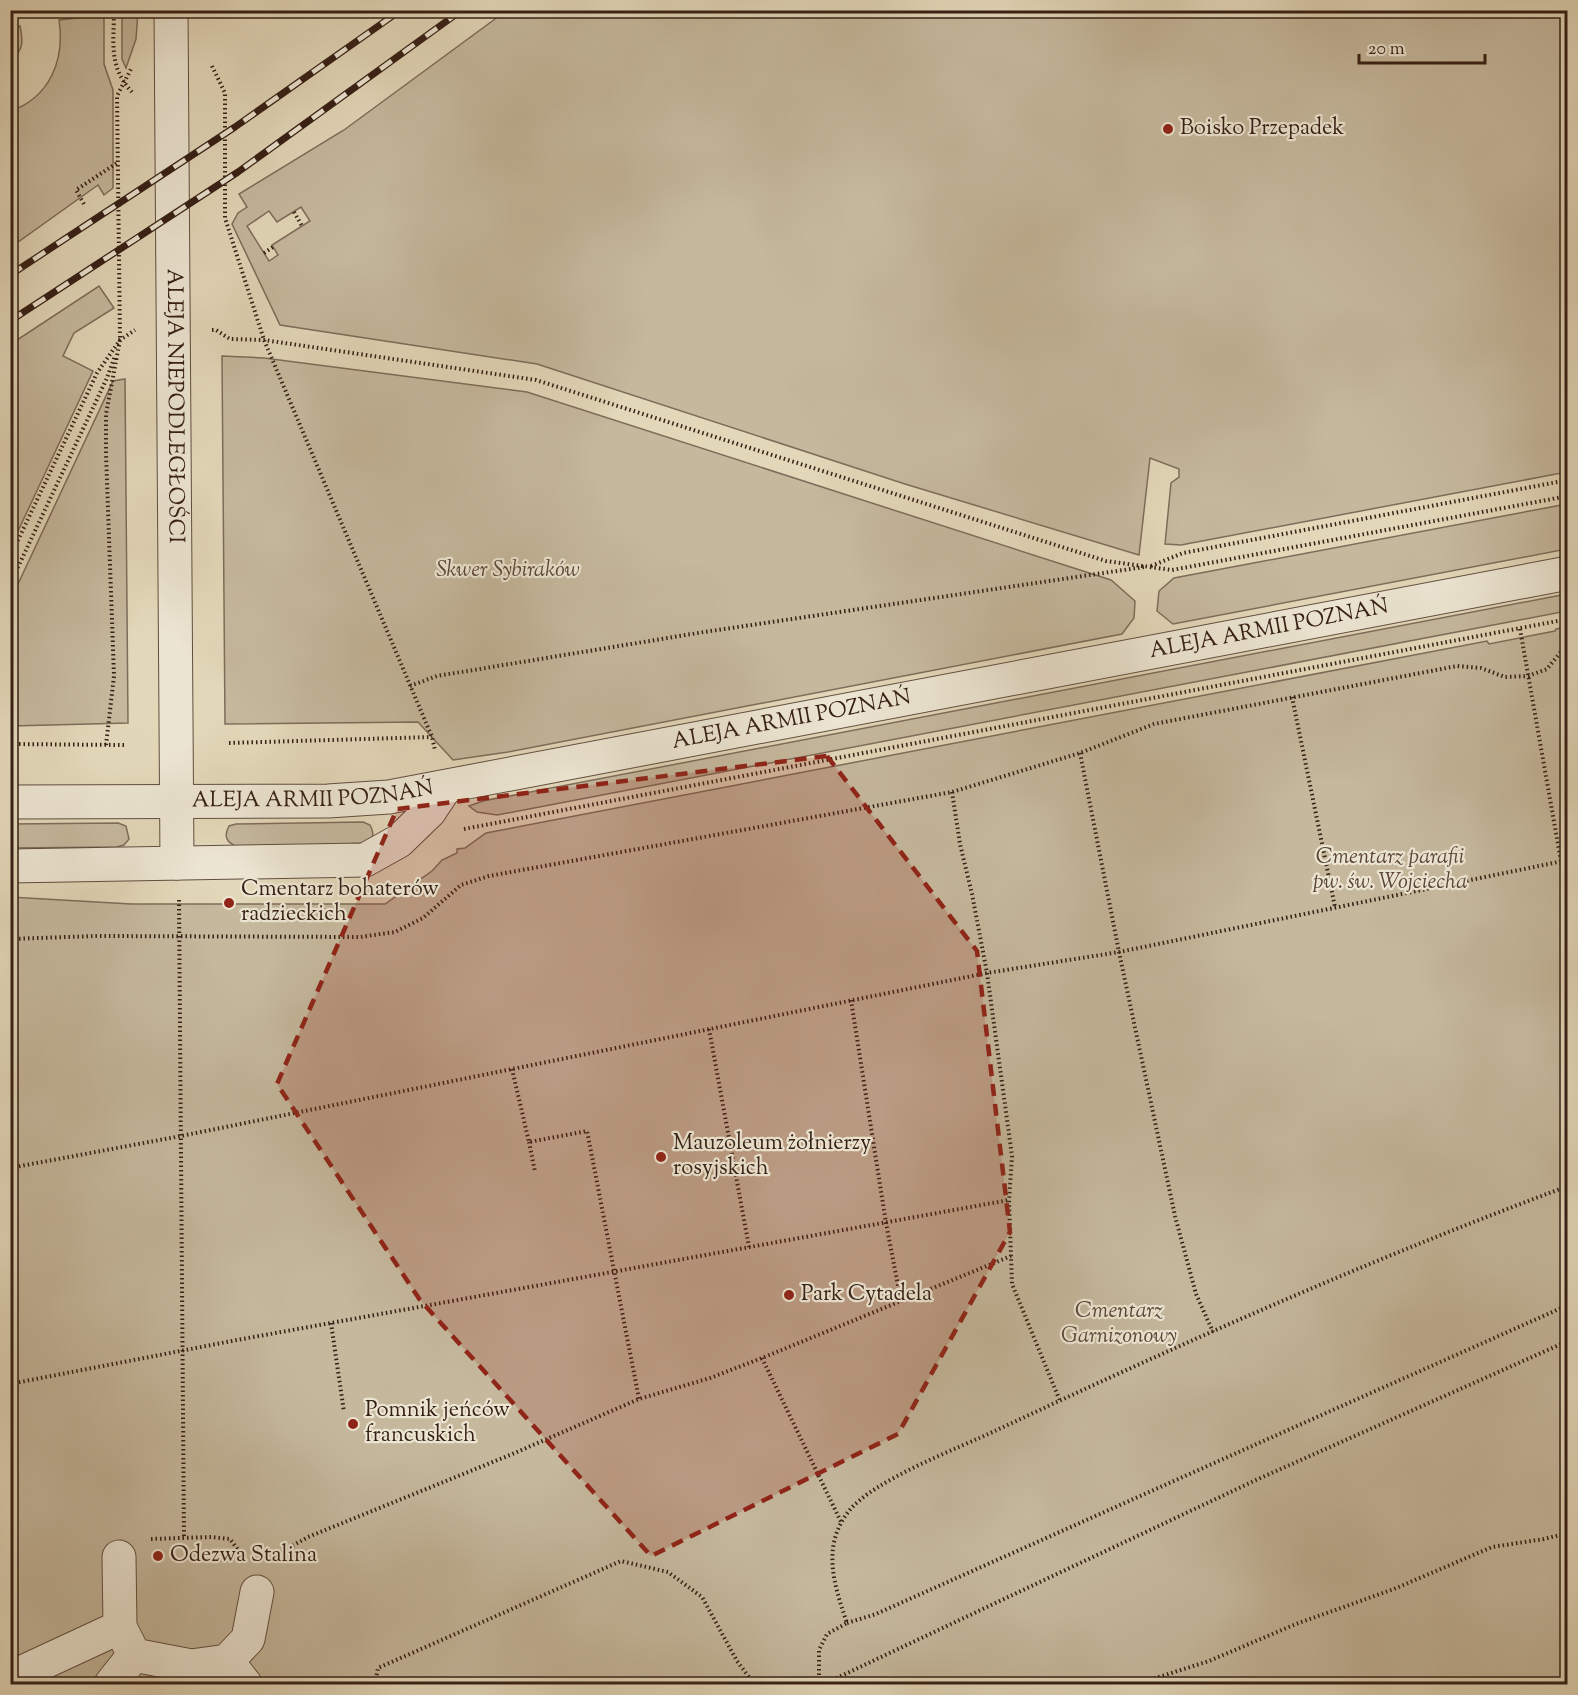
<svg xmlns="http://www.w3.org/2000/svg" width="1578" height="1695" viewBox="0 0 1578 1695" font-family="'Sorts Mill Goudy',serif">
<rect width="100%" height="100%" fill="#e2d7b9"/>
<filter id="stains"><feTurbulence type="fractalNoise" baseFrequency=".00333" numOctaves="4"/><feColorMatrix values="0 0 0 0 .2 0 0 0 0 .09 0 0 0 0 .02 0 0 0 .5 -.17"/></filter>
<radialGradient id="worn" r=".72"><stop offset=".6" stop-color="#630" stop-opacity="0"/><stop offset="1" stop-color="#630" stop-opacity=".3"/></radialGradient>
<path fill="#c5b89d" stroke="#7e6c5a" stroke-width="1.5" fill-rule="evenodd" d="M122,11H138L136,39L126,68L122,59Z
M506,11H1567V472L1181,545L1165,544L1171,483L1179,477V469L1150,458L1139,555L905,484L537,364L280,325L232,224L238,213L247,207L239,194L344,130ZM301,207L310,221L272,245L278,255L269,261L247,226L269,211L277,222Z
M104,15V64L113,90V188L104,195L98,185L11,247V111C50,97 65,60 59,20Z
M20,26C23,40 24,51 11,59V28Z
M99,286L114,308L74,333L63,356L93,371L11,546V344Z
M222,356L264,358L527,392L1111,580L1135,601L1134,618L1122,634L508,752L453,760L418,722L225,724Z
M125,379L128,723L11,726V599L113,381Z
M1567,504V549L1173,624L1157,611L1159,591L1174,578Z
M1567,594V611L497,815L477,812L469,806L483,801Z
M1567,627V1684H11L10,897L131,904H385L432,871L442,860L457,853V849L465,848L486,833L1487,641L1489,644L1555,631L1556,629Z
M363,822L370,825C374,833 374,837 369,843L238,847C227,843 223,837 229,826L236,824Z
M118,823L126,826L129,839L124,845L117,847L11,848V824Z"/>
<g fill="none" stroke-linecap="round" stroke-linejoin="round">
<defs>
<g id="minor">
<path id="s1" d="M171,10L177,863"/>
<path id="s2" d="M10,802L328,801L389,797L1568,573"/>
<path d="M10,866L365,860L399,841L429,812L445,788"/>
<path d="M119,1557L120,1627L134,1655L191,1666L227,1661L248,1639L257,1592"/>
<path d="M227,1661L245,1684"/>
<path d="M10,1678L120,1627"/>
<path d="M111,1684L134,1655"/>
</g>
</defs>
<use href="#minor" stroke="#614e3f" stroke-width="35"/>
<path stroke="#362016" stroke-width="4" stroke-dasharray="1.5 3" stroke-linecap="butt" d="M114,10C114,43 108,66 132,92
M10,16L52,10
M212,66L225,93V218L264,340L432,737L435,750
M84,204L76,190L117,163
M294,212L302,226
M264,253L273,247
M212,330H216L230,339L264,340L536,380L1106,561L1172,570L1568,496
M10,557L97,373L120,340L135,330
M1151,566L1183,553L1568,480
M10,584L107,378L115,356
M1520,629L1568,901
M410,686L437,676L704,632L1144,567
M1292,697L1335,907
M229,743L432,737
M10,744L124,745
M106,745L114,676L106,454V414L120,340L117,96L131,69
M1080,753L1119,952L1175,1216L1196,1294L1213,1332
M952,792L960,844L972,894L987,973L1012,1156L1009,1200L1012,1284L1060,1401
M464,829L1568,619
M179,900L184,1538
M10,939L96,936L360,937L395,932L423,918L461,885L489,876L952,792L1080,753L1154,724L1457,666L1481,668L1505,677L1528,676L1547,669L1560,653L1568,649
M851,1000L886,1223L901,1301
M709,1029L749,1247
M512,1069L529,1142L587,1131L639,1399
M529,1142L535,1172
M10,1168L181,1136L987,973L1119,952L1568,860
M331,1323L344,1412
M762,1358L842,1524
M10,1384L237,1340L1009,1200
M151,1539L211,1537L230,1539L244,1558
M273,1557L308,1537L510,1455L639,1399L710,1378L762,1358L1011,1256
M847,1623L876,1614L1568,1305
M375,1684L378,1668L621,1561L668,1572L702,1597L737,1661L754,1684
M819,1684V1650L827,1634L847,1623C834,1585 821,1546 849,1511C873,1480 959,1448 997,1430C1184,1342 1374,1258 1568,1186
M824,1684L1256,1480L1568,1341
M1137,1684L1209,1661L1296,1624L1394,1589L1492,1547L1544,1539L1568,1533"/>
<use href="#minor" stroke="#ece5d2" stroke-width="33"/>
<defs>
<path id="rail" d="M10,275L235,127L401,10
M10,321L238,172L462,10"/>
</defs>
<use href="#rail" stroke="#362016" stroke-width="7"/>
<use href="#rail" stroke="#ece5d2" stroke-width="4.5" stroke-dasharray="14" stroke-linecap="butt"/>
</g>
<path fill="#8f2418" fill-opacity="0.2" stroke="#8f2418" stroke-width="4.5" stroke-dasharray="12 8" stroke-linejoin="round" d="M827,756L977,951L1010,1232L898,1434L651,1556L420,1300L277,1084L397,809Z"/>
<g fill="#8f2418" stroke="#ece5d2" stroke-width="2">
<circle cx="1168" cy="129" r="6"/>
<circle cx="229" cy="903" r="6"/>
<circle cx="661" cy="1157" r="6"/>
<circle cx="789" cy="1295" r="6"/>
<circle cx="353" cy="1424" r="6"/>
<circle cx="158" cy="1556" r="6"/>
</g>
<g text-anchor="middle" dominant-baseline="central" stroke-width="4.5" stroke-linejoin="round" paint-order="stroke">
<g font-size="22" fill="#362016" stroke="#ece5d2" text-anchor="start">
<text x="1180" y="129">Boisko Przepadek</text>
<text x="241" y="890">Cmentarz bohaterów<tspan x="241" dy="25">radzieckich</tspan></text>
<text x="673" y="1144">Mauzoleum żołnierzy<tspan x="673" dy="25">rosyjskich</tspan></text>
<text x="801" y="1295">Park Cytadela</text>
<text x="365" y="1411">Pomnik jeńców<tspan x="365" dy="25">francuskich</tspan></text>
<text x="170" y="1556">Odezwa Stalina</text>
</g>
<g font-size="22" fill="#362016" stroke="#ece5d2">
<text stroke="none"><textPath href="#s1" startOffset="396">ALEJA NIEPODLEGŁOŚCI</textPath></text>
<text stroke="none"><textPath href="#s2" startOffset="1275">ALEJA ARMII POZNAŃ</textPath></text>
<text stroke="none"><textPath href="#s2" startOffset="789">ALEJA ARMII POZNAŃ</textPath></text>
<text stroke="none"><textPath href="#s2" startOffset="303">ALEJA ARMII POZNAŃ</textPath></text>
</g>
<g font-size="22" font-style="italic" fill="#5a4638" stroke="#ece5d2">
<text x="508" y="571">Skwer Sybiraków</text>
<text x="1390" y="858">Cmentarz parafii<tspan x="1390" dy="25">pw. św. Wojciecha</tspan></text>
<text x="1119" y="1312">Cmentarz<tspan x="1119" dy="25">Garnizonowy</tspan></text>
</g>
</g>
<rect width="1578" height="1695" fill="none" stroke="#e2d7b9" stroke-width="36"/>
<rect x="12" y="12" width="1554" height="1671" fill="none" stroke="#362016" stroke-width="3"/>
<rect x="18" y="18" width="1542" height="1659" fill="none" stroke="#362016" stroke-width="1.5"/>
<path d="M1359 54v9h126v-9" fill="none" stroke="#362016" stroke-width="3"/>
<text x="1368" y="54" font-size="18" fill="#362016" stroke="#ece5d2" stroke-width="4.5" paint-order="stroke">20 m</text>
<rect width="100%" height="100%" filter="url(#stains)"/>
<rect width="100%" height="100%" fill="url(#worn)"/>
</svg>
